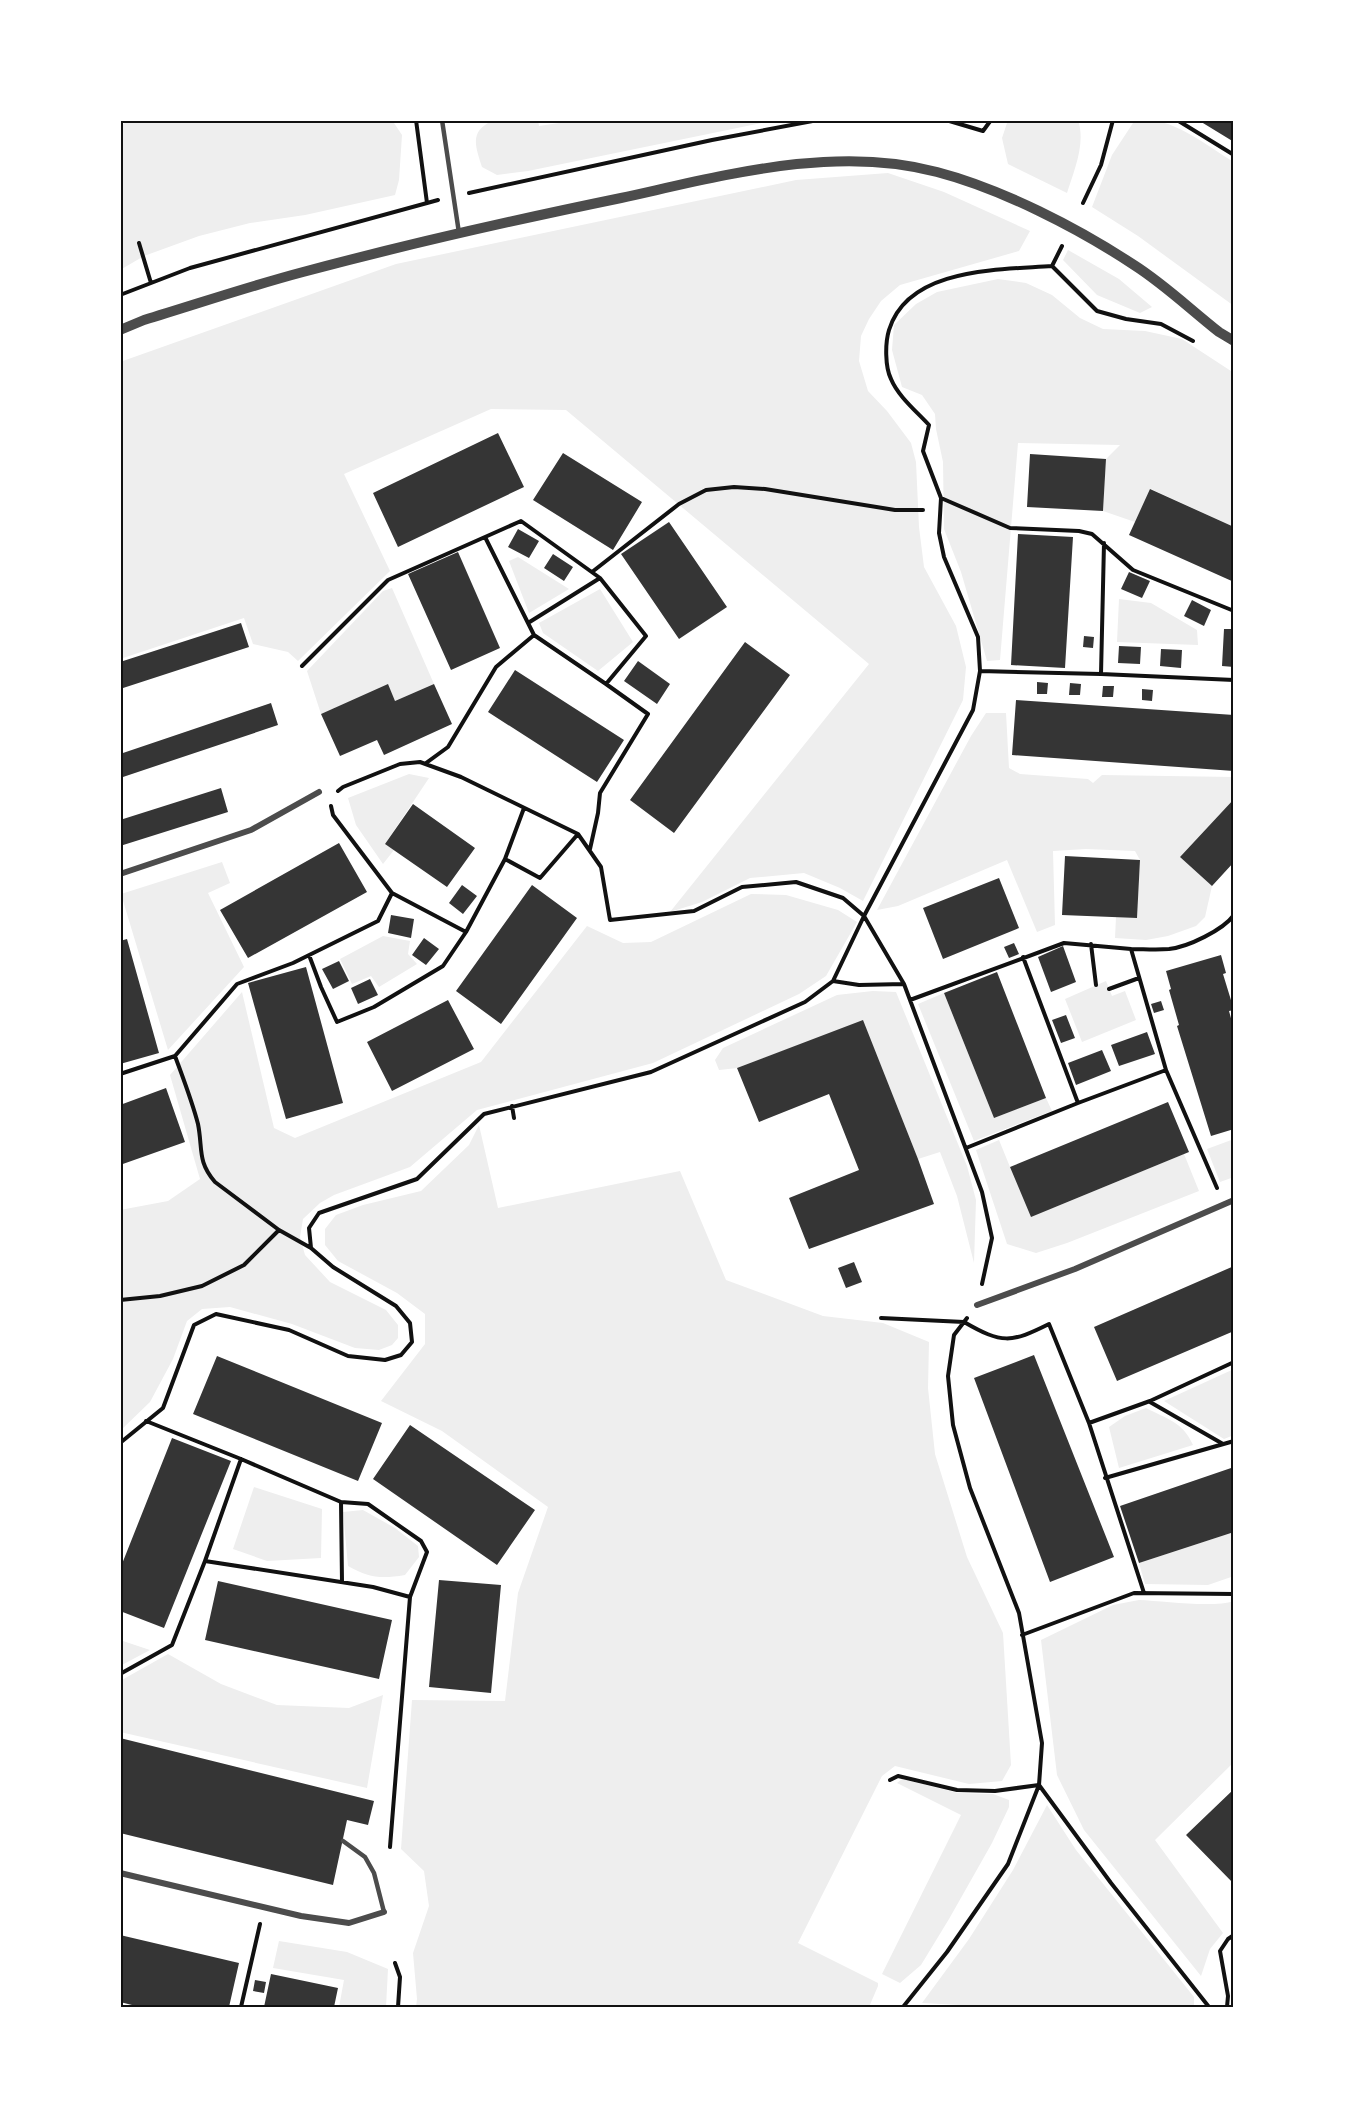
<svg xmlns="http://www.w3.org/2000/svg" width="1354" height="2127" viewBox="0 0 1354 2127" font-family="Karla,sans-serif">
<rect width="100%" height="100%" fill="#fff"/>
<path fill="#eee" d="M128,120H392L402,135L399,180L395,195L305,215L250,223L199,236L144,256L120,270V127Z
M494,120H538L539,126L579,120H776L528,171L497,175L482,167C475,145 469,131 494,120Z
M1008,120H1078C1086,143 1074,171 1067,193L1008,164L1002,138Z
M1147,120C1176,120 1210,148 1234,162V306L1138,236L1092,207L1112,155L1133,123Z
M888,173L944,192L1030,231L1019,251L900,285L881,301L869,319L861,336L859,361L868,391L887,411L911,443L916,462L919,527L924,567L956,626L966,667L963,700L863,901L840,888L804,873L750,878L702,902L670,912L869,664L566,410L491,409L344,474L390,571L298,661L288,652L253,644L244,618L120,659V362L396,264L796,180Z
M1068,250L1119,279L1152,307L1140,313L1097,295L1063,260Z
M998,279L1026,283L1052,295L1080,318L1103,329L1145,331L1182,339L1234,373V527L1151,489L1135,522L1103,511L1106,459L1120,445L1018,443L1000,660L987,661L961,572L944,529L943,462L936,429L935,414L922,395L902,387L892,350L894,325L916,304L937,292Z
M518,557L569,589L529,613L509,561Z
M392,588L434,684L395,701L388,685L321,714L307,671L383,591Z
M600,589L633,642L598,671L543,633L539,623Z
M1119,599L1151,603L1197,630L1198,645L1117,642Z
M986,713H1006L1009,768L1020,774L1088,779L1093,783L1102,775L1234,777V799L1180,857L1212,886L1205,917L1196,926L1168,936L1146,940L1115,938L1116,917L1137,918L1140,860L1135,851L1086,849L1053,851L1055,925L1037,932L1007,860L898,906L877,910L971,736Z
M409,774L429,778L385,844L394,850L383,864L356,825L348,798Z
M222,862L230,883L208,893L244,967L168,1050L121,894Z
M751,894L786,895L838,910L857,922L826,976L799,994L653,1063L477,1110L410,1167L334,1195L320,1203L303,1219L300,1237L305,1255L330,1282L386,1310L398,1325V1338L392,1345L379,1350L355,1348L292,1324L230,1307L202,1309L187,1321L173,1359L150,1402L120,1431V1210L168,1201L200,1179L170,1075L242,992L274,1128L295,1138L481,1062L587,926L623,943L651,942Z
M383,936L410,941L408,954L417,964L379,987L371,976L352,984L340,959Z
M1106,981L1112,996L1125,991L1136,1020L1082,1042L1065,999Z
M873,991L896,992L967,1166L976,1200L974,1263L957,1196L940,1152L918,1159L863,1021L737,1068L719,1070L715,1060L723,1048L837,995Z
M944,993L994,1118L1046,1098L1052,1111L974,1141L918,1004Z
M479,1125L498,1208L680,1171L726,1280L823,1316L883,1323L929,1342L928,1388L935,1454L967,1557L1003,1633L1011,1765L1002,1781L969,1784L895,1766L882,1776L798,1943L878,1983V1986L869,2007H416L417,1999L413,1953L429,1906L424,1871L401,1849L412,1700L505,1701L518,1593L548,1507L442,1431L381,1401L425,1344V1314L397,1293L338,1261L325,1245V1229L336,1215L363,1205L421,1191L469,1145Z
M1234,1139V1177L1220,1182L1207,1149Z
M999,1140L1010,1167L1053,1208L1184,1154L1199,1191L1067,1243L1036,1253L1007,1244L976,1150Z
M1234,1369V1435L1224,1439L1164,1401Z
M1146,1408C1167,1419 1183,1422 1193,1445L1119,1468L1109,1427L1125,1416Z
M254,1487L322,1509L321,1558L267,1561L233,1549Z
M363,1510L395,1528L418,1546L419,1557L405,1575C381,1579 369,1578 348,1566L343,1512Z
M1234,1532V1576L1208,1585L1145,1584L1139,1563Z
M1139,1600C1163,1601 1213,1608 1234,1601V1762L1155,1840L1223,1933L1210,1949L1201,1976L1084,1830L1057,1775L1041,1640L1113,1605Z
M120,1640L150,1650L120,1666Z
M168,1654L221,1684L277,1705L349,1708L383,1695L367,1788L120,1732V1681Z
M902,1779L958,1793L993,1794L1009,1800V1807L992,1843L949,1919L921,1965L900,1983L882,1974L961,1815L897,1783Z
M1047,1805L1076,1850L1194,1997V2007H996L922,2003L969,1939L1013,1870Z
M279,1941L347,1952L388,1969L386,2007H339L344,1980L273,1968Z"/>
<path fill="#353535" d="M1198,120H1234V142Z
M498,433L524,487L398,547L373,493Z
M563,453L642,502L613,550L533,500Z
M1030,454L1106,459L1103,511L1027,507Z
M1150,489L1234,527V582L1129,535Z
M669,522L727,607L679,639L621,554Z
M518,529L539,541L529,558L508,547Z
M1018,534L1073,537L1065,668L1011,665Z
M458,552L500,648L451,670L408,574Z
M553,554L573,567L564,581L544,568Z
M1129,572L1150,581L1142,598L1121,589Z
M1192,600L1211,610L1204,626L1184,616Z
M241,623L249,647L120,689V662Z
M1224,629H1234V667L1222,666Z
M1084,636L1094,637L1093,648L1083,647Z
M745,642L790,675L674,833L630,800Z
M1119,646L1141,647L1140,664L1118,663Z
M1161,649L1182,650L1181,668L1160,666Z
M638,661L670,684L657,704L624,681Z
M515,670L624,740L597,782L488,712Z
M1037,682L1048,683L1047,694H1037Z
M1070,683L1081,684L1080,695H1069Z
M388,684L395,701L434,684L452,724L384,755L377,740L340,756L321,714Z
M1103,686H1114L1113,697H1102Z
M1142,689L1153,690L1152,701L1142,700Z
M1016,700L1234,715V771L1012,755Z
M271,703L278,725L120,778V754Z
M221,788L228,812L120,846V820Z
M1234,799V862L1212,886L1180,857Z
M413,804L475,848L447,887L385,844Z
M339,843L367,892L248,958L220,910Z
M1065,856L1140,860L1137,918L1062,915Z
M999,878L1019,928L943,959L923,908Z
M462,885L477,896L463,914L449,903Z
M532,885L577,918L501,1024L456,991Z
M391,915L414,919L411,938L388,933Z
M424,938L439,949L426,965L412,955Z
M127,939L159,1053L120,1064V941Z
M1014,943L1019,954L1009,958L1004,947Z
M1063,946L1076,982L1051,992L1038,957Z
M1221,955L1226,973L1223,974L1234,1010L1229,1011L1234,1029V1129L1211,1136L1177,1026L1179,1025L1169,990L1171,989L1166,971Z
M339,961L349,981L333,989L322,969Z
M306,967L343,1103L286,1119L248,983Z
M997,972L1046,1098L994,1118L944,993Z
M370,979L378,995L358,1004L351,988Z
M448,1000L474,1049L392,1091L367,1042Z
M1161,1001L1164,1010L1154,1013L1151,1004Z
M1066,1015L1075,1038L1061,1043L1052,1020Z
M863,1020L918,1159L934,1204L809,1249L789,1198L859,1170L829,1094L759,1122L737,1068Z
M1147,1032L1155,1054L1119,1066L1111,1045Z
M1102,1050L1111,1071L1076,1085L1068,1063Z
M166,1088L185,1142L120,1165V1105Z
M1168,1102L1189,1152L1031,1217L1010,1167Z
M854,1262L862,1282L846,1288L838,1268Z
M1234,1266V1331L1117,1381L1094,1327Z
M1034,1355L1114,1557L1050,1582L974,1378Z
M217,1356L382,1423L358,1481L193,1414Z
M410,1425L535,1510L497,1565L373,1479Z
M172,1438L231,1461L164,1628L120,1611V1569Z
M1234,1467V1532L1139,1563L1120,1506Z
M439,1580L501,1585L491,1693L429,1687Z
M218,1581L392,1620L379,1679L205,1640Z
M120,1738L374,1801L368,1825L347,1820L333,1885L120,1833Z
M1234,1789V1884L1186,1835Z
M120,1935L239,1963L229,2007H140L120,2002Z
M271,1974L338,1988L334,2007H264Z
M255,1980L266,1982L264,1993L253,1991Z"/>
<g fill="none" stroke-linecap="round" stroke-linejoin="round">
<path stroke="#111" stroke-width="4" d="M416,120L427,203
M946,120L983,131L991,120
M1177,120L1234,155
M469,193L712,140L818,120
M1083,203L1101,165L1113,120
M139,243L151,283
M1052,266L1097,311L1126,319L1161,324L1193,341
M120,295L190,268L438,200
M941,498L1010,528L1079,531L1092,534L1133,570L1234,611
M485,537L521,521L600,578L646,636L606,684L534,635
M1104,543L1101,674L1234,680
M592,572L679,504L706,490L734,487L765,489L895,510H923
M528,623L600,578
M302,666L388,580L485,537L534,635L496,667L448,747L426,763
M980,671L1101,674
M338,791L343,787L400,764L420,762L461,777L578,834L601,867L610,920L694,911L742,887L796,882L843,898L864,916L904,984L982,1192L992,1238L982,1284
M590,849L598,813L600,793L648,714L606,684
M505,859L540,878L578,834
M392,893L466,932
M1091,944L1096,985
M1131,949C1143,949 1156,950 1169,949C1188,947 1223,930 1234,915
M309,955L321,987L337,1022L374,1007L443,966L466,932L505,859L524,808
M1023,957L1078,1103
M833,981L859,985L904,984
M1109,989L1139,978
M910,1000L1064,943L1131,949L1166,1070L1078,1103L966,1148
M175,1056C183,1078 192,1101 198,1124C203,1149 197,1161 215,1182L279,1230L311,1248
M1166,1070L1217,1188
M120,1074L175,1056L237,984L293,963L378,921L392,893L333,815L331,806
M512,1106L514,1118
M120,1300L160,1296L202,1286L244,1265L279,1230
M881,1318L964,1322L954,1335L948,1376L953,1425L970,1488L1019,1613L1042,1743L1039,1785L1008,1864L947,1952L903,2007
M967,1318L964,1322C1002,1344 1011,1343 1049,1324L1089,1423L1144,1593
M1150,1402L1223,1444
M1089,1423L1150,1401L1234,1362
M120,1443L163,1408L194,1325L216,1314L289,1330L348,1356L385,1360L401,1355L412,1342L410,1323L396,1306L333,1267L311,1248L309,1228L319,1213L417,1179L484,1114L651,1072L805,1002L833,981L864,916L973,710L980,671L978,637L944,557L939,533L941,498L923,451L929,425C916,411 898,396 891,379C885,367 885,343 889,330C908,267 999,270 1052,266L1062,246
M1105,1478L1234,1441
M341,1502L342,1582
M205,1561L241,1459
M1022,1635L1134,1593L1234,1594
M120,1674L172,1645L205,1561L373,1587L410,1597L427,1552L421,1541L368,1504L341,1502L241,1459L146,1421
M890,1780L898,1776L957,1790L995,1791L1039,1785L1111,1883L1209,2007
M390,1847L410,1597
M395,1963L400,1977L398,2007
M241,2007L260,1924
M1227,2007L1228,1996L1220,1951L1228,1939L1234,1935"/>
<path stroke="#4c4c4c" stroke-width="4.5" d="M442,120L459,233
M343,1841L365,1857L374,1873L384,1912"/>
<path stroke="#4c4c4c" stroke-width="6" d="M120,874L251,830L319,792
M977,1305L1075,1269L1234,1200
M120,1873L301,1916L349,1923L384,1912"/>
<path stroke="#4c4c4c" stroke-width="10" d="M120,330L144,320C197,304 250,286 303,272C408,244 514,220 621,198C722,176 835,144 937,172C1002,189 1078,228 1134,265C1164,284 1191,310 1219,332L1234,341"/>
</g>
<rect width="1354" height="2127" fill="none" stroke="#ffffff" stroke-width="243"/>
<rect x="122" y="122" width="1110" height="1884" fill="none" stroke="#111" stroke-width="2"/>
</svg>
